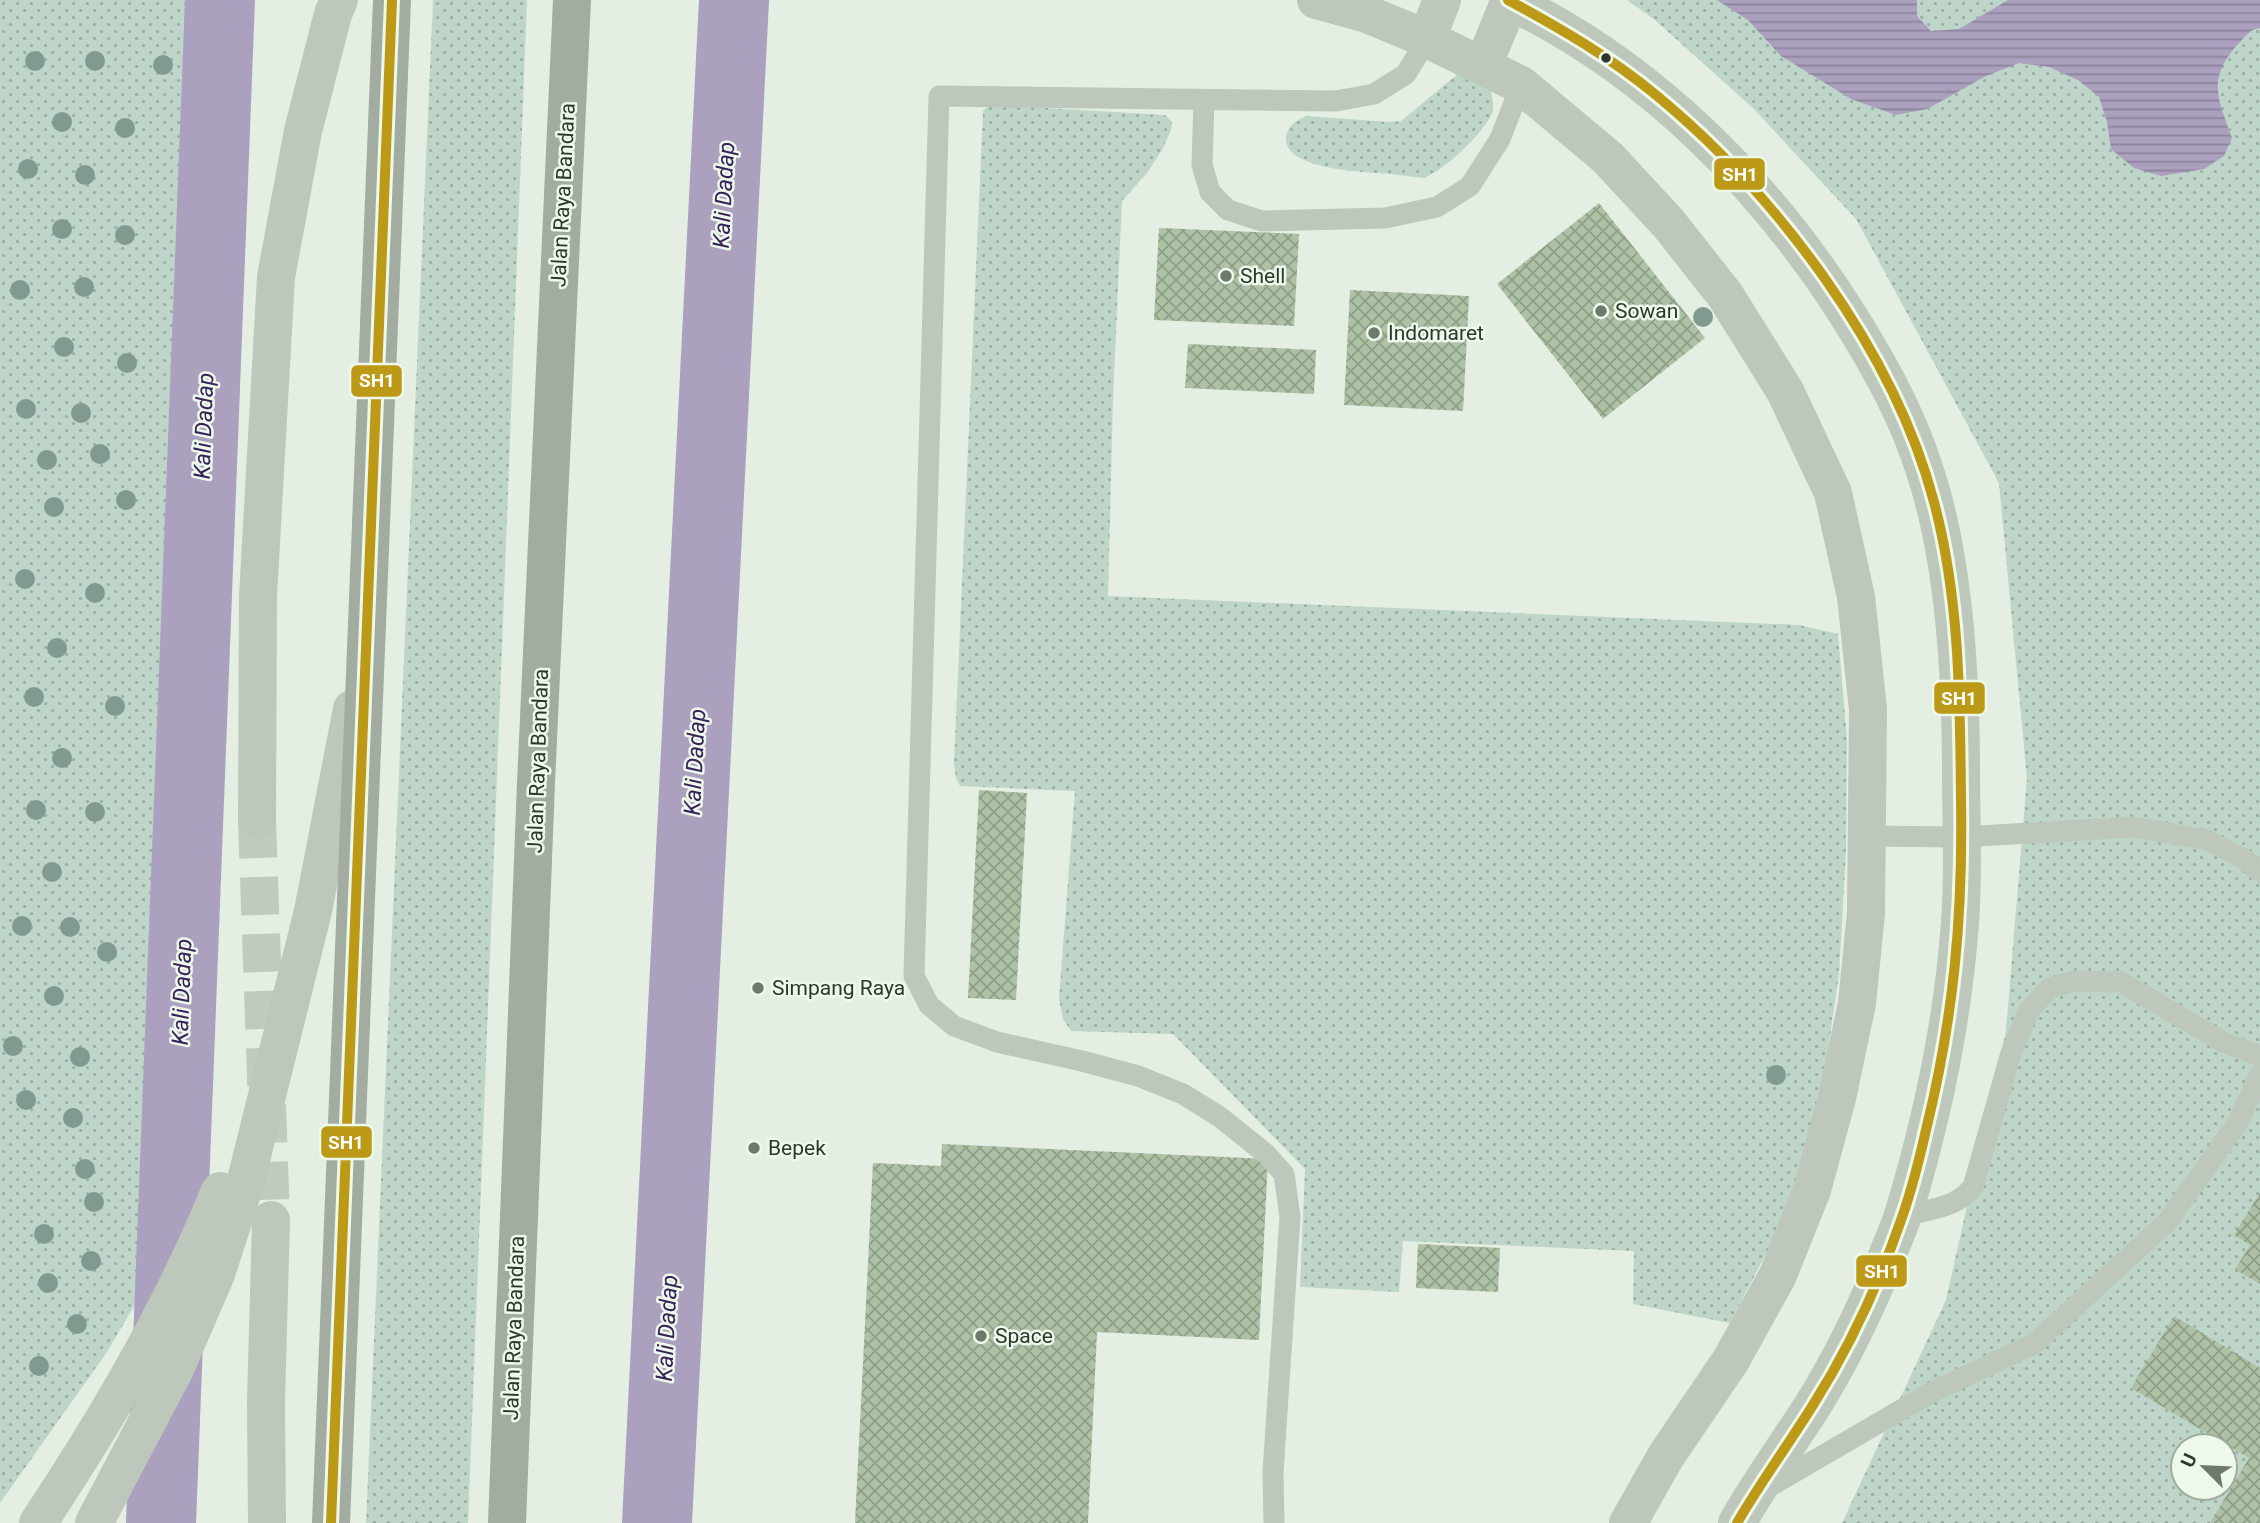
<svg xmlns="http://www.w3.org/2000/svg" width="2260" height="1523" viewBox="0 0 2260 1523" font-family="Roboto,sans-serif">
<defs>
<pattern id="grass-dots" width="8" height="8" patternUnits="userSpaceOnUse" patternTransform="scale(1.75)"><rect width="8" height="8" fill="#bed5ca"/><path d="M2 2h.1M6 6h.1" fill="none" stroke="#9baea4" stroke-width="1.8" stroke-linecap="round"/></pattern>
<pattern id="forest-crowns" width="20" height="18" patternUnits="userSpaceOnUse" patternTransform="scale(1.75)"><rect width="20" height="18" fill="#bed5ca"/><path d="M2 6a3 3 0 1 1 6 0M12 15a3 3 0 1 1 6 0" fill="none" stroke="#9baea4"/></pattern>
<pattern id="water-rules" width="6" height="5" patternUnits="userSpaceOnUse" patternTransform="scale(1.75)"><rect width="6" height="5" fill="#aba0be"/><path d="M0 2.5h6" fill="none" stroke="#8c839b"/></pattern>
<pattern id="building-cross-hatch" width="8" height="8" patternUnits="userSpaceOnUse" patternTransform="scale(1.75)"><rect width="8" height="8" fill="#afc1a5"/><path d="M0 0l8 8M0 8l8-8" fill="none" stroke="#8f9e87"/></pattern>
</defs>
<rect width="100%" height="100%" fill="#e4eee3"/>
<path fill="url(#grass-dots)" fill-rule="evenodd" d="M0,0H194L144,1289L107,1352L0,1503Z
M433,0H527L468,1523H366Z
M1627,0H2260V1523H1842L1946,1300L2006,1031L2027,778L1999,483L1856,219L1754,109L1655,20ZM2183,1446H2225V1488H2183Z
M1459,73L1490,88C1492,95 1494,103 1493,110C1488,130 1442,173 1423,178C1412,177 1401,175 1391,174C1367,172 1285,171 1286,138C1287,125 1297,120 1307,116L1389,122L1401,121Z
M994,105L1165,115L1172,122L1171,130L1162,150L1147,173L1122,201L1113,397L1108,596L1799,625L1838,634L1847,740L1846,852L1839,974L1825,1070L1798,1181L1774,1238L1730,1323L1633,1304L1634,1251L1403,1241L1399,1292L1300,1287L1305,1169L1173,1034L1071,1031L1063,1019L1059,999L1075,791L960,786L956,778L954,764L983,111L987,107Z"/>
<path fill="url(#forest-crowns)" d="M154,1494L153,1523H137Z"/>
<path fill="url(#water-rules)" d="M1717,0H1917V16L1931,31L1959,29L2008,0H2260V28C2250,29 2246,36 2239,43C2206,78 2218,99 2232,138L2224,156L2204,169L2161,176L2134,168L2111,149L2107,122L2099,97L2078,80L2049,67L2019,63L1986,76L1927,109L1896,115L1851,99L1781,56L1748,20Z"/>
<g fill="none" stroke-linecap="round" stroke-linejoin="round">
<path stroke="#aba0be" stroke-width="70" d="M161,1523L220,0
M657,1523L734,0"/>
</g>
<path fill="url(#building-cross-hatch)" d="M1599,203L1705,338L1603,419L1497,284Z
M1159,228L1299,234L1294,326L1154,320Z
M1350,290L1469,296L1463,411L1344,405Z
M1188,344L1316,350L1314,394L1185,388Z
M979,790L1027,793L1016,1000L968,998Z
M942,1144L1268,1159L1259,1340L1097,1332L1088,1523H855L873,1163L941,1166Z
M2260,1193V1284L2235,1269L2250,1245L2234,1235Z
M1418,1244L1500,1248L1498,1292L1416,1288Z
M2174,1316L2260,1368V1523H2210L2249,1458L2131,1388Z"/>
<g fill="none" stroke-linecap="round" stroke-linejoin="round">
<path stroke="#c0cabe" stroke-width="38" stroke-dasharray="38 19" stroke-linecap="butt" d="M257,820L271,1220"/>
<path stroke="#bec7bc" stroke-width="21" d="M1204,100L1202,165L1210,192L1228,210L1262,221L1385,218L1437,207L1470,186L1500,139L1521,85
M1866,836L1961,837L2134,827L2207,840L2244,859L2260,872
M1902,1217C1929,1208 1954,1210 1973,1187L2011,1053L2029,1010L2050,988L2073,981L2121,982L2223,1042L2260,1056
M1767,1488L1930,1393L2034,1344L2167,1222L2238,1122L2260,1074
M1274,1523L1273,1472L1290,1217L1284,1174L1266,1154L1220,1117L1183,1094L1138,1076L1082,1061L997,1042L954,1026L929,1005L914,976L939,96L1336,101L1374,94L1406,74L1427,39"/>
<path stroke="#bec7bc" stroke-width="38" d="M257,820L258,596L276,277L303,131L333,14L339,0
M267,1523L266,1403L271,1220"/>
<path stroke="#bec7bc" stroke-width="38" d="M1316,0L1367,14L1427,39L1521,85L1608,158L1669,224L1725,295L1785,391L1833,493L1856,597L1868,709L1866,913L1857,1003L1837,1098L1812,1190L1778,1275L1731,1360L1666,1456L1628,1523
M1508,0C1648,67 1763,182 1846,312C1877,361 1906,412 1924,468C1955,560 1961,676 1961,772C1961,822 1964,872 1960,922C1953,1020 1932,1120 1903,1215C1898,1231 1890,1247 1884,1264C1864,1312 1841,1360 1813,1405C1788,1444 1760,1482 1737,1523
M1427,39L1442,0
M1483,66L1510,0
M38,1523C108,1417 172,1309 220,1191
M94,1523L175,1369L216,1274L245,1184L313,911L352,709"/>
<path stroke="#a3aca1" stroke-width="38" d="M331,1523L392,0
M507,1523L536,783L572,0"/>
<defs>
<path id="bus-1" d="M1508,0C1560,28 1610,57 1656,95C1776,194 1894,350 1934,502C1960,599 1960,700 1961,799C1963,916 1954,1016 1926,1130C1919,1161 1911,1193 1900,1223C1878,1286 1849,1348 1813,1405C1788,1445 1761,1482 1737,1523
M331,1523L392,0"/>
</defs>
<use href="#bus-1" stroke="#edf9eb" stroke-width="16"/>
<use href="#bus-1" stroke="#bc9916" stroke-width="10"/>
</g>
<g fill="#809a8f">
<circle cx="35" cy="61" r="10"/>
<circle cx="95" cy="61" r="10"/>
<circle cx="163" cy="65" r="10"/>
<circle cx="62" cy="122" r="10"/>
<circle cx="125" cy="128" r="10"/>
<circle cx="28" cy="169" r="10"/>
<circle cx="85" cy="175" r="10"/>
<circle cx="62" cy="229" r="10"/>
<circle cx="125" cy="235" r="10"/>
<circle cx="84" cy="287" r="10"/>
<circle cx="20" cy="290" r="10"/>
<circle cx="1703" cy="317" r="10"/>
<circle cx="64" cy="347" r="10"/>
<circle cx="127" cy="363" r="10"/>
<circle cx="26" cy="409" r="10"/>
<circle cx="81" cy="413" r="10"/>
<circle cx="100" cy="454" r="10"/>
<circle cx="47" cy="460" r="10"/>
<circle cx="126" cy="500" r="10"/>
<circle cx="54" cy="507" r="10"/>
<circle cx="25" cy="579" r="10"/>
<circle cx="95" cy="593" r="10"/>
<circle cx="57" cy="648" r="10"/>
<circle cx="34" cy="697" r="10"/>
<circle cx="115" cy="706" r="10"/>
<circle cx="62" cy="758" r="10"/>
<circle cx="36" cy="810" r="10"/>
<circle cx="95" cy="812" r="10"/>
<circle cx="52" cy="872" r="10"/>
<circle cx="22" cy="926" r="10"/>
<circle cx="70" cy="927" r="10"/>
<circle cx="107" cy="952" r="10"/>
<circle cx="54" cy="996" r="10"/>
<circle cx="13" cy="1046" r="10"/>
<circle cx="80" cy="1057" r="10"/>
<circle cx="1776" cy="1075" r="10"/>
<circle cx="26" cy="1100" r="10"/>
<circle cx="73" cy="1118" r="10"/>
<circle cx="85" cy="1169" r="10"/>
<circle cx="94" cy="1202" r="10"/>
<circle cx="44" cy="1234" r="10"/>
<circle cx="91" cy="1261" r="10"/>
<circle cx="48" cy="1283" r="10"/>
<circle cx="77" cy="1324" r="10"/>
<circle cx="39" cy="1366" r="10"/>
</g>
<circle fill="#2e382a" stroke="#edf9eb" stroke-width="2.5" cx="1606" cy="58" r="6"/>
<g fill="#6e786b" stroke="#edf9eb" stroke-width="2.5">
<circle cx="1226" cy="276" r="7"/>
<circle cx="1601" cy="311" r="7"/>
<circle cx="1374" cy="333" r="7"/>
<circle cx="758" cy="988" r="7"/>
<circle cx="754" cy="1148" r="7"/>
<circle cx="981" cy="1336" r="7"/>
</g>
<g text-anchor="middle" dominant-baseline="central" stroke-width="5" stroke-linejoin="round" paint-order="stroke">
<g font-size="21" fill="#2e382a" stroke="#edf9eb">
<text transform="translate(563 195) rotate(-87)">Jalan Raya Bandara</text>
<text transform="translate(538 761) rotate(-88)">Jalan Raya Bandara</text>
<text transform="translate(514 1328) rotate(-88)">Jalan Raya Bandara</text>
</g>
<g font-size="21" fill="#2e382a" stroke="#edf9eb" text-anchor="start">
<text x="1240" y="276">Shell</text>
<text x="1615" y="311">Sowan</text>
<text x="1388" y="333">Indomaret</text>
<text x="772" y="988">Simpang Raya</text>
<text x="768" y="1148">Bepek</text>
<text x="995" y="1336">Space</text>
</g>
<g font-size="23" font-style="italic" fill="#382158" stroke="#edf9eb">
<text transform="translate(724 195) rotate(-87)">Kali Dadap</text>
<text transform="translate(204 426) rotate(-88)">Kali Dadap</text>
<text transform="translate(695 762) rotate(-87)">Kali Dadap</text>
<text transform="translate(182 992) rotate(-88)">Kali Dadap</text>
<text transform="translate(667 1328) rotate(-87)">Kali Dadap</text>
</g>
</g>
<g stroke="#edf9eb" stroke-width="2.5">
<rect x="1713" y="157" width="53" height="34" rx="7" fill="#bc9916"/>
<rect x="350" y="364" width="53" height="34" rx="7" fill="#bc9916"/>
<rect x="1933" y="681" width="53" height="34" rx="7" fill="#bc9916"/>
<rect x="320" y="1125" width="53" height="34" rx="7" fill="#bc9916"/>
<rect x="1855" y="1254" width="53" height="34" rx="7" fill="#bc9916"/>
</g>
<g font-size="19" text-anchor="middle" font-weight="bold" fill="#fff">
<text x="1740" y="181">SH1</text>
<text x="377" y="387">SH1</text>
<text x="1959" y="705">SH1</text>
<text x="346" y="1149">SH1</text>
<text x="1882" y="1278">SH1</text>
</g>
<g transform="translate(2204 1467) rotate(294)"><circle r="33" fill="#edf9eb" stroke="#a1ac9e" stroke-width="2"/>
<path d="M0-5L12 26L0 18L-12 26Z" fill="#6e786b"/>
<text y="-10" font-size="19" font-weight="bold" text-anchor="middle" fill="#2e382a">U</text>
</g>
</svg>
